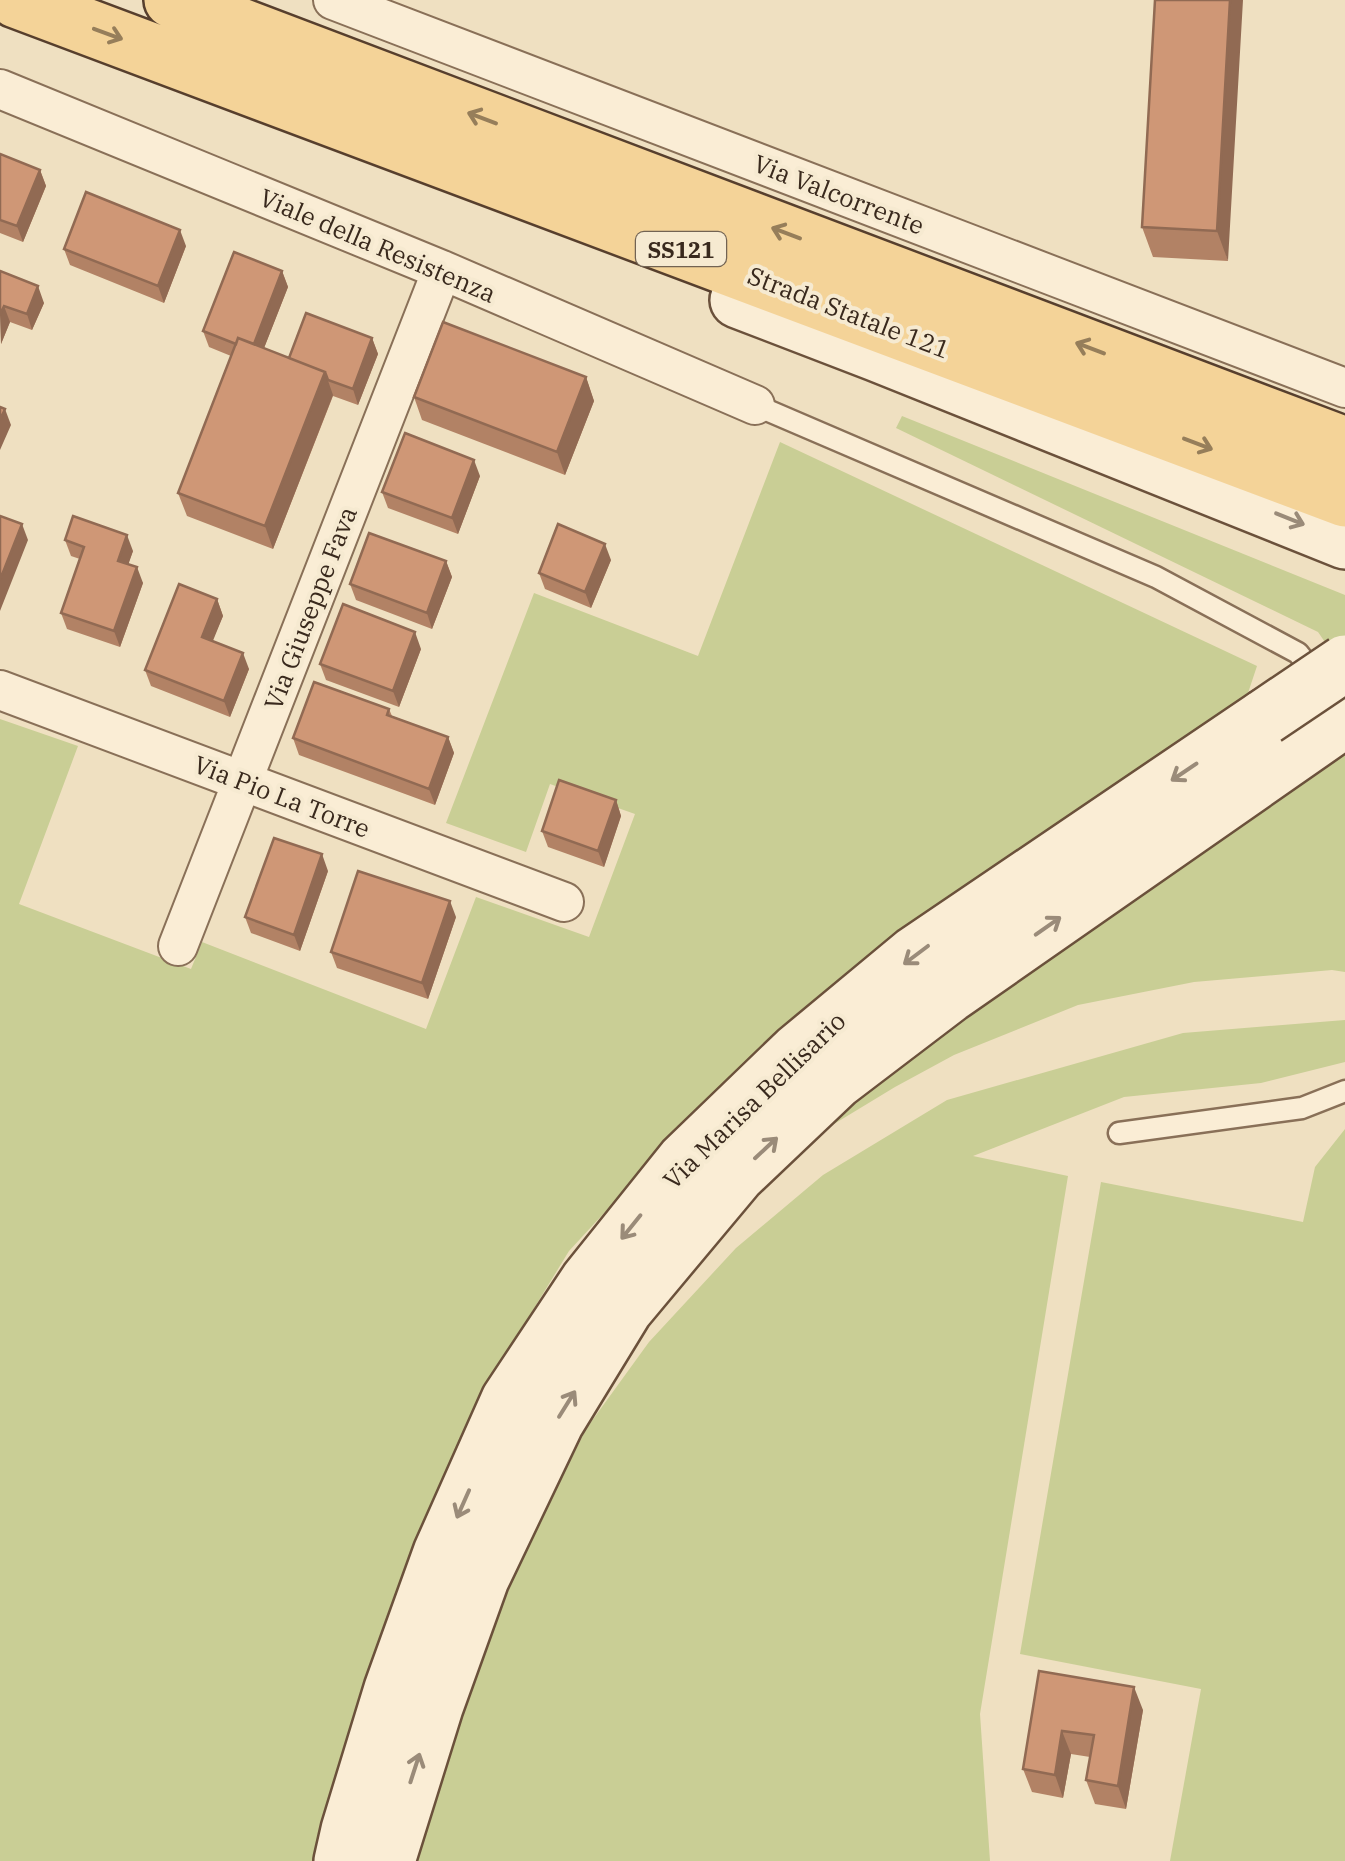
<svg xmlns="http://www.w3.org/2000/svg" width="1345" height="1861" viewBox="0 0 1345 1861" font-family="'IBM Plex Serif',serif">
<rect width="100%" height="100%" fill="#efe0c1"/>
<path fill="#c9ce95" d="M902,416L1345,595V671L1318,632L896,428Z
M780,442L1257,666L1248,693L963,889L700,1109L569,1251L500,1364L461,1442L413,1548L360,1702L322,1861H0V719L78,746L19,904L191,969L202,942L426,1029L476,897L589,937L635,814L550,784L526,852L446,823L534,593L698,656Z
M1345,748V972L1332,970L1194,982L1078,1005L954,1055L895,1087L834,1124L821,1122L906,1047Z
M1345,1020V1062L1261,1083L1124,1097L973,1156L1068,1176L980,1714L990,1861H418L450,1741L517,1568L586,1429L649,1342L736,1248L823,1175L947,1100L1183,1033Z
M1345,1129V1861H1170L1201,1689L1020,1654L1101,1182L1303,1222L1315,1167Z"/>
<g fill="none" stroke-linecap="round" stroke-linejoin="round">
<defs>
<path id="service" d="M755,405L1156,577L1298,653L1317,677
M1119,1133L1302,1108L1345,1091"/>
<path id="minor" d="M333,0L1345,388
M0,89L442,270L755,405
M0,690L564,902
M178,946L442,270"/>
<path id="secondary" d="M738,300L876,353L1345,541
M342,1861L349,1830L392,1689L441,1553L509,1400L588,1281L685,1160L797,1052L915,954L1265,717
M387,1861L435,1707L481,1579L556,1422L625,1309L737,1175L836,1081L949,995L1345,719"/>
<path id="primary" d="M16,0L1345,499
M172,0L1345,445"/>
</defs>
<use href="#service" stroke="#897058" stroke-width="25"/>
<use href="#minor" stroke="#897058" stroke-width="42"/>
<use href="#secondary" stroke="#6b513b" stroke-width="60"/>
<use href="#primary" stroke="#573f2d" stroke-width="60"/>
<use href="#service" stroke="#faedd5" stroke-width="20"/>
<use href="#minor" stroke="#faedd5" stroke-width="38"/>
<use href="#secondary" stroke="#faedd5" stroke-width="55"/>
<use href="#primary" stroke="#f4d398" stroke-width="55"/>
<defs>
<path id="secondary-bridge" d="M1265,717L1345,663"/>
</defs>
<use href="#secondary-bridge" stroke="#6b513b" stroke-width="60" stroke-linecap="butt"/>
<use href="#secondary-bridge" stroke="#faedd5" stroke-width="55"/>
</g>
<path fill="#b28265" d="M1155,0L1228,261L1153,257L1142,227Z
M0,154L40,170L46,186L23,242L0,233Z
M186,246L164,303L70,265L64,249Z
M0,271L44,303L32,330L10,322L1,344Z
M282,271L288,287L264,348L289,358L372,338L378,354L358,405L333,396L273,549L187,516L178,493L231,356L209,347L203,331Z
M586,377L594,401L565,475L422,420L414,397Z
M480,476L458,534L388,508L382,492Z
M65,540L133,551L128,564L143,583L120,647L67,629L61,613L80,559L71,556Z
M611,560L591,608L545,589L539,573Z
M446,561L452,577L432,629L356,600L350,584Z
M217,599L223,616L212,641L249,669L230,717L151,686L145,670Z
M421,649L399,707L326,680L320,664Z
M389,709L392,716L448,737L454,753L435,805L299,755L293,738Z
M616,800L621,816L604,867L548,847L542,831Z
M328,871L300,951L251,933L245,917Z
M456,917L428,999L337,968L331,952Z
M1039,1671L1143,1710L1126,1809L1095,1804L1086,1780L1090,1757L1071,1754L1063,1798L1032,1792L1023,1769Z"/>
<path fill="#916a53" d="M1230,0H1243L1228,261L1217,231Z
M40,170L46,186L23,242L17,226Z
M180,230L186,246L164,303L158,286Z
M282,271L288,287L257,366L251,350Z
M38,286L44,303L32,330L27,314Z
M4,306L10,322L1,344L0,315Z
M372,338L378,354L358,405L353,389Z
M325,372L333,395L273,549L265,526Z
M586,377L594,401L565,475L557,452Z
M5,409L11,425L0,450V420Z
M474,460L480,476L458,534L452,518Z
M22,524L28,540L0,611V580Z
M127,535L133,551L124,577L118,561Z
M605,544L611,560L591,608L585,592Z
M446,561L452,577L432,629L427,613Z
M137,567L143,583L120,647L114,631Z
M217,599L223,616L208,653L202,637Z
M415,632L421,649L399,707L393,691Z
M243,653L249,669L230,717L224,701Z
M448,737L454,753L435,805L429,789Z
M616,800L621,816L604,867L598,851Z
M322,854L328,871L300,951L294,935Z
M450,901L456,917L428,999L422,983Z
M1134,1687L1143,1710L1126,1809L1118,1786Z
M1062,1731L1071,1754L1063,1798L1055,1775Z"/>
<path fill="#cf9776" stroke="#916a53" stroke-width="2.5" d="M1155,0H1230L1217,231L1142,227Z
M0,154L40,170L17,226L0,220Z
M86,192L180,230L158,286L64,249Z
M234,252L282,271L254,344L238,338L236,344L203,331Z
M0,271L38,286L27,314L4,306L0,315Z
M306,313L372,338L353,389L328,380L325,372L289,358Z
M443,322L586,377L557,452L414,397Z
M238,338L325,372L265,526L178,493Z
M0,407L5,409L0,420Z
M405,433L474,460L452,518L382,492Z
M0,516L22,524L0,580Z
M73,516L127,535L118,561L137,567L114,631L61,613L84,547L65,540Z
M558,524L605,544L585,592L539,573Z
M369,533L446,561L427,613L350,584Z
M179,584L217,599L202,637L243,653L224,701L145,670Z
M343,604L415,632L393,691L320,664Z
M314,682L389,709L387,715L448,737L429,789L293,738Z
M559,780L616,800L598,851L542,831Z
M274,838L322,854L294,935L245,917Z
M358,871L450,901L422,983L331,952Z
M1039,1671L1134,1687L1118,1786L1086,1780L1094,1735L1062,1731L1055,1775L1023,1769Z"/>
<defs><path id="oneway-shaft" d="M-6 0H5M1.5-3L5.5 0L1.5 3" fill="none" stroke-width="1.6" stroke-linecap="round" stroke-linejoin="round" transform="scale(2.5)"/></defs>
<g stroke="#967e5a">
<use href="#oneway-shaft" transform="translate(108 34) rotate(20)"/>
<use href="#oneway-shaft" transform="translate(482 118) rotate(-159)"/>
<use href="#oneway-shaft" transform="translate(786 233) rotate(-159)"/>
<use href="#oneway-shaft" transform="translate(1090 348) rotate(-159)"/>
<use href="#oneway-shaft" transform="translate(1198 444) rotate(21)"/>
</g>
<g stroke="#9a8b79">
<use href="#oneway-shaft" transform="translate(1290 519) rotate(22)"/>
<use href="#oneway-shaft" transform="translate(1184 772) rotate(146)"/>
<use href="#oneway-shaft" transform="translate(1048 926) rotate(-35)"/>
<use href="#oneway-shaft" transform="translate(916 955) rotate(143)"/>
<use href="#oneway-shaft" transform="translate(766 1148) rotate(-43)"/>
<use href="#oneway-shaft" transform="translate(631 1227) rotate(129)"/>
<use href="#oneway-shaft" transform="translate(567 1404) rotate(-58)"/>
<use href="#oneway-shaft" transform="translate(463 1504) rotate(114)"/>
<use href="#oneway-shaft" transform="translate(415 1768) rotate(-72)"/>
</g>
<g text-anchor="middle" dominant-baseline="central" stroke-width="8" stroke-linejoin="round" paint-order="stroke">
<rect fill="#f6ead1" stroke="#726353" stroke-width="2.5" x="636" y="232" width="90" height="34" rx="8"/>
<g font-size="22" font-weight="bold" fill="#39291d">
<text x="681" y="249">SS121</text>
</g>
<g font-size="25" fill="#39291d" stroke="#f6ead1">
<text transform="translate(839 194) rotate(21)">Via Valcorrente</text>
<text transform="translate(378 245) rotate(23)">Viale della Resistenza</text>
<text transform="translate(849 312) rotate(21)">Strada Statale 121</text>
<text transform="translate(310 608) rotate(-69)">Via Giuseppe Fava</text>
<text transform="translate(282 796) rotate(21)">Via Pio La Torre</text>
<text transform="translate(754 1100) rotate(-44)">Via Marisa Bellisario</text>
</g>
</g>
</svg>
